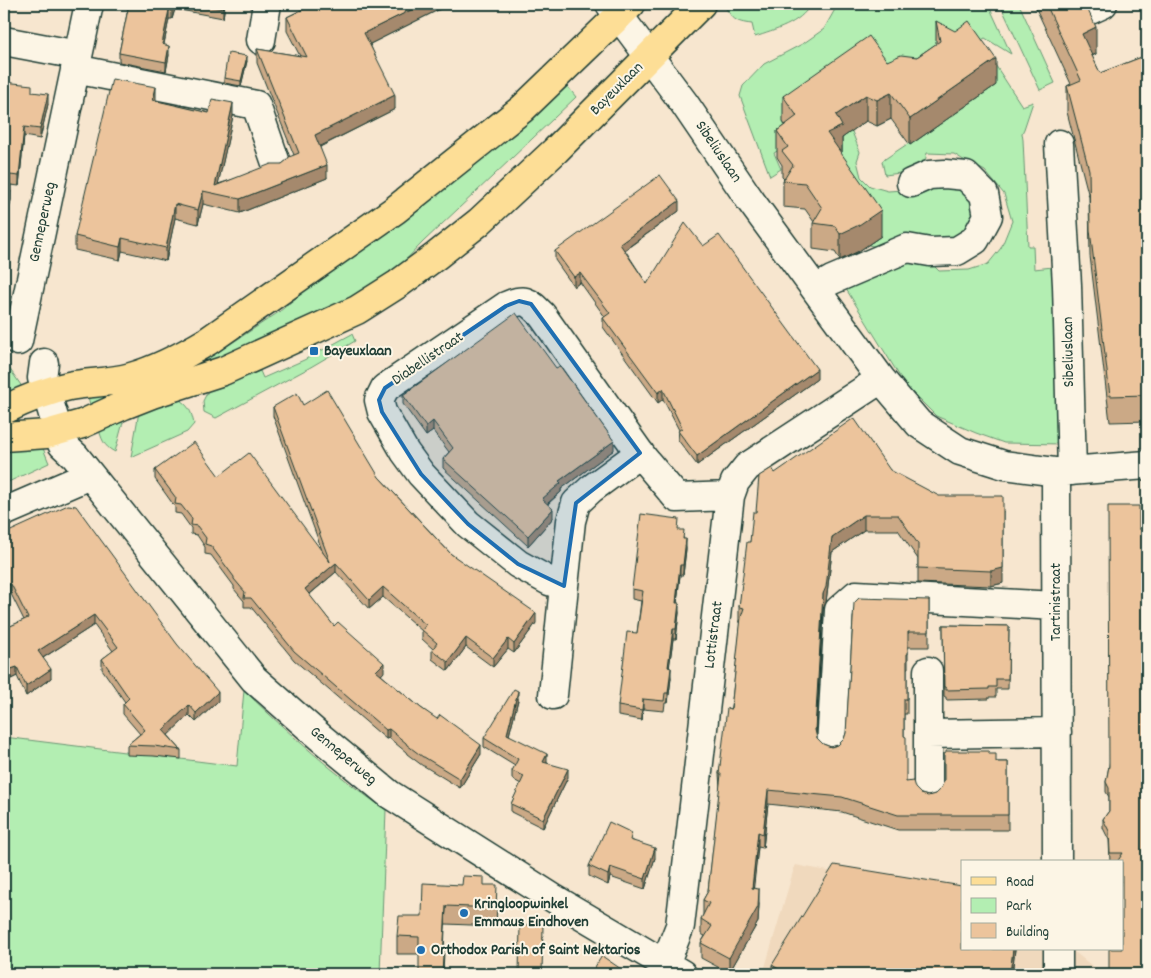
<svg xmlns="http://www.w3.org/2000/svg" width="1151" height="978" viewBox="0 0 1151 978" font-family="Dekko,sans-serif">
<rect width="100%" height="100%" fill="#f7e6cf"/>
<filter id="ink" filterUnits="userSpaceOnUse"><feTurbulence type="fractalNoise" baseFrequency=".02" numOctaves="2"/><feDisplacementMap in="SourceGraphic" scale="10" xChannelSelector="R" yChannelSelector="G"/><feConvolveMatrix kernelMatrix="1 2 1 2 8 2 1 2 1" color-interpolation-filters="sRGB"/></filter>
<g filter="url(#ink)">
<path fill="#f0d9bd" d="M795,865L962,895V949H1071L1102,974H763Z"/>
<path fill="#b3eeb2" stroke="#699673" d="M723,4H811C800,24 775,30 755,37L752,24C734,22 733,19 723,4Z
M838,4H988L1011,54L985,38L969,47L783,122L792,142L774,153L781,169L770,176L740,96L743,86L764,64L804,43L824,29Z
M1000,4H1019L1055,83L1040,90Z
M981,43L1022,106L1033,102L1024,129L1022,133L1023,140L1028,246H1033L1034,269L1053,267L1063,444L1004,443L976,433L936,416L905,385L843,284L890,262H930L939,271L969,270L988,264L1001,248L1012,221L1004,194L985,171L962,159L954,154L927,153L923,170L885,175L882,161L992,87Z
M564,82L576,97L511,159L423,242L397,269L352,302L92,412L87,393L182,369L215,354L279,312L322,276Z
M849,124L860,152L857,161L861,177L870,186L888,191L961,186L973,202L977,216L969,235L889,249L868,245L881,236L818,147Z
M352,334L355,341L309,368L216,418L204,412L203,401L209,389L260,371L263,378L304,360Z
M4,366L9,368L23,388L4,397Z
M177,398C189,406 191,410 194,424L187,432L131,457L140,406Z
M126,411L115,452C103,446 102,439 98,427Z
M40,441L49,463L4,484V445Z
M244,690C289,734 334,774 386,810L380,974H4V737L237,766Z"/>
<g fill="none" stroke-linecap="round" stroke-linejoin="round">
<defs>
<path id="minor" d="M610,4L684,103L750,200L881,379L919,424L960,451L1004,465L1056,472L1147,465
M1090,10L1103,4
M261,40L267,4
M4,41L78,55
M75,69L256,105L276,163
M1059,144L1067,285L1072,471
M816,289L832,280L907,248L930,252L957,251L975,240L988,216L984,194L966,176L945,174L929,175L911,183
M18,341L89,4
M44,363L42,378L62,444L75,456L254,679L320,737L389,794L553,898L682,974
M640,453L591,489L576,503L571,521L564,586L549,581L518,564L468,524L421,474L405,452L382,412L379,400L385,388L506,306C525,298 527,300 542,315L644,459L677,498L730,496
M1056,472L1057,862
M4,512L90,475
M553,695L564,586
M928,734L1057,732
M831,746L839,610L856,595L1056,606
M928,795V671
M1058,949V974
M665,964L680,926L730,496L735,482L747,467L881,379"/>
<path id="major" d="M4,410C26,399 45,391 69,386C90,382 111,383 131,377C159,369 183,356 208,341L395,210L522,109L631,4
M4,437L47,434L82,424L124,405L152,394L223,371L357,310L398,284L436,256L479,222L556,150L701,4"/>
</defs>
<use href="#minor" stroke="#1f3d34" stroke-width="31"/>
<use href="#major" stroke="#1f3d34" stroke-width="31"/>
<use href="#minor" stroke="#fcf5e5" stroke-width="28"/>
<use href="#major" stroke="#fdde96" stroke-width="28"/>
</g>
<path fill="#cba986" stroke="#1f3d34" d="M129,4H225L223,18L175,9L172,19H169L164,44L169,55L166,71L119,62V53Z
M305,4H450L370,44L395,109L320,147L327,178L240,213L203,204L198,224L175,218L166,261L122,251L120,260L75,250V236L156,101L209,113L233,116L218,184L282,164L294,155L257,63V49L300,56L287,31V17L307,7Z
M1034,4H1085L1096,54L1092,56L1100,73L1147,55V421L1110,422L1090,256L1089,197L1067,112V86L1071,84Z
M936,21L996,85L910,145L891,119L877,126L866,121L842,138V152L840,153L881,236L859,251L840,260L835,252L813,249V223L814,222L805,209L783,207V181L784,179L782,177V165L777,157V131L785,125L783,122V96L887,61L917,57L936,44Z
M247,61L241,86L224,83V78Z
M4,82L32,92L48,104L40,139L24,136L19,186L11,185V200L4,232Z
M679,211L625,250L647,284L703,246L817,379L697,465L678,440L679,430L663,399L658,403L603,327V318L605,317L580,282L574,287L555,260V251Z
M403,395L614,450L561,489V492L548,504L553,518L528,546L443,468V459L449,452L433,431L426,436L403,404Z
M303,405L379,477L451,554L536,623L514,653L508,649L493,667L466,647L448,671L432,659V650L433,649L422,639V631L383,597L369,609L336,572L309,595L334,626L384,672L381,675L421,708L481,754L460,788L424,766H423L407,754L406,752L389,738L386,739L294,660L251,607H244V601L234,589V586L211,555L205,554V547L197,535L191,534V528L181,514L175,513V507L155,479V470L219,476L323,553L273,416V407Z
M890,470L1003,583L991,586L918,583V559L898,530H864L832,552L826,602L823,609L816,734L817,738L823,744L831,747L838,745L844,739L846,733L929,600V647H908V668H907V714H904V736L906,782L921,794L928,796L935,794L989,754L996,762H1008V830H898L842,812L768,804L763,848L758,847L753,888L759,904L758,922L729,973L701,958V943L705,936L701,934V919L703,915V900L708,891L720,789L719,774L732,700L741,622H739V607L750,542L756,512L775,473Z
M1139,529L1122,862H1110L1109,840L1103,828V819L1109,811V797L1106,792V782L1109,766Z
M679,530L684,539L686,549L683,575H680L677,603L679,613L676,639H673L669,667L671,678L668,703H665L664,711L643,709L642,720L618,716V706L637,633L641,601L632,599V589Z
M4,534L218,701L196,722L189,715L168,735L181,750V759L154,756L127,755V745L140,734L123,714V704L125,702L102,669V659L113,651L94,625L43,658L51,678L26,696L17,676L11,679L4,663V629L24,620L11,594Z
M943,625L1009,626L1008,689H996V697H989V699L946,700V697H944Z
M518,700L509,735L547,762V763L568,777L543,828L511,812V804L521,784L512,779V771L515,766L484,747V738Z
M632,840L655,858L645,889L610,877L608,885L589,876V866Z
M484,885L497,903L496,926L446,924L419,954H397V936L422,916Z
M962,949H1015L1012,974H772V965Z"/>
<path fill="#a5896d" stroke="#1f3d34" d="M174,4H175V9L172,19V10Z
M224,4H225L223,18V9Z
M423,4H450L364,47V33Z
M169,10V19L162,53V44Z
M1096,27V54L1082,60V34Z
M169,46V55L166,71V62Z
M247,56V61L241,86V81Z
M996,59V85L910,145V119Z
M156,87V101L153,100Z
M891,93V119L877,126V100Z
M48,94V104L40,139V129Z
M395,95V109L315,149V135Z
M866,95V121L842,138V152L827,159V133L836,115Z
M233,103V116L216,194L215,186Z
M24,127V136L19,186V176Z
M327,165V178L240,213V199Z
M11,191V200L4,232V222Z
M203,191V204L198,224V210Z
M679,201V211L620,253V244Z
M175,204V218L166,261V248Z
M881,210V236L859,251L840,260V234Z
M122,238V251L120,260V247Z
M580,273V282L574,287V277Z
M817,369V379L697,465V456Z
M663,389V399L658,403V393Z
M433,421V431L426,436V427Z
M614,441V450L561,489V492L542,508V499L559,481Z
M553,509V518L528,546V536Z
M1003,511V583L991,586V571Z
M864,515V530L832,552L826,602L823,609L815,745V730L823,594L832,537Z
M686,539V549L683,575V565Z
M336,563V572L305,598V589Z
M680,565V575L676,613V603Z
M11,584V594L4,597V587Z
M383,587V597L369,609V600Z
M679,603V613L676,639V629Z
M536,613V623L514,653V644Z
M94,615V625L38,661V651Z
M673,629V639L668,677V667Z
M466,638V647L448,671V662Z
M508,639V649L493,667V658Z
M384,663V672L376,681V671Z
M17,667V676L11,679V669Z
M671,668V678L668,703V693Z
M51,669V678L26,696V686Z
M518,691V700L507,743V734Z
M218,692V701L196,722V713Z
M643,699V709L642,720V710Z
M189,705V715L163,740V730Z
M389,729V738L386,739V730Z
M481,745V754L460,788V779Z
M547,754V762L543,771V762Z
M568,769V777L543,828V819Z
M768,790V804L763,848V834Z
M758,832V847L752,903V888Z
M655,848V858L645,889V879Z
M610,867V877L608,885V875Z
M759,889V904L758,922L729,973V958Z
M446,906L443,974H442Z
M1013,949H1015L1012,974H1010Z"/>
<path fill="#ecc49c" stroke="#1f3d34" d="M129,4H174L172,10H169L162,44L169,46L166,62L119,53Z
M196,4H224L223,9Z
M312,4H423L364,33L395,95L315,135L327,165L240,199L203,191L198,210L175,204L166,248L122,238L120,247L75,236L112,79L156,87L153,100L209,113L212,99L233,103L215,186L271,164H282L287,160L289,157L299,153L257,49L307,57L287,17L312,5Z
M1046,4H1085L1096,27L1082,34L1100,73L1147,55V395L1110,396L1090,230L1089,170L1067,86L1081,80Z
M936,21L955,31L969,21L996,59L910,119L891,93L877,100L866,95L836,115L842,126L827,133L881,210L859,225L840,234L835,226L813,223L822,208L805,183L783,181L793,165L782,151L788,147L777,131L797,116L783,96L869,36L887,61L901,55L917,57L940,41Z
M228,53L247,56L241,81L224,78Z
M4,82L32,85V92L48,94L40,129L24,127L19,176L10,175L11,191L4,222Z
M660,175L679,201L620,244L647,284L685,223L703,246L719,235L817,369L697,456L678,431L682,428L663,389L658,393L603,318L610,313L580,273L574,277L555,251Z
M516,313L556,368L560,366L614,441L559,481L561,483L542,499L553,509L528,536L443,459L453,448L433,421L426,427L403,395Z
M327,390L379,477L433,535L451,554L536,613L514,644L508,639L493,658L466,638L448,662L432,650L437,643L422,630L426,625L411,612L383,587L369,600L336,563L305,589L334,626L338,622L384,663L376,671L421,708L437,719L440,715L481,745L460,779L424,757H423L407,745L406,743L389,729L386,730L294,651L251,598H244L245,592L234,579V577L211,546L205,544L206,538L197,526L191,525L192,519L181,505L175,504L176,498L155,470L194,442L219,476L249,453L330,562L273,407L297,393L303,405Z
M854,418L890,470L939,496H1003V568L991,571L918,568V544L898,515H864L832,537L826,587L823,594L815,730L817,738L823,744L831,747L838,745L844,739L846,733L854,603L859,598L929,600V632H908V654H907V699H904V736L906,737V782L913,781L915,788L921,794L928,796L935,794L941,788L944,781V754L946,753V751H989V754H996V762H1008V815H898L842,797L768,790L763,834L758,832L752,888L759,889L758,907L729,958L701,943L712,926L701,919L709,903L703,900L708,891L721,774H719L727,708L731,709L732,700L741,617L744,608L739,607L747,542H750L753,512H756L759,476L772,468L775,473Z
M68,505L76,506L177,644L218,692L196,713L189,705L163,730L181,750L154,746L127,745L145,730L123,704L129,698L102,659L118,647L94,615L38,651L51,669L26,686L17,667L11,669L4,654V629L28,618L11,584L4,587V534Z
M1108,506H1139V529H1147V974H1109V949H1122V862H1117L1123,853H1110L1109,831L1103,819L1109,811V788L1106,782L1109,766Z
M641,514L679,519L678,530H684L683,539H686L683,565H680L676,603H679L676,629H673L668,667L671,668L668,693H665L664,701L643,699L642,710L618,706L627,632L637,633L643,591L632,589Z
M943,625L1009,626L1008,679H996V687H989V689L946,690V687H944Z
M514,689L518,691L507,734L547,754L543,762L568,769L543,819L511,804L524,776L512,771L518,759L484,738Z
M609,822L632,833L630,840L655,848L645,879L610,867L608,875L589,866Z
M834,865L962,886V949H1013L1010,974H787L772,965Z
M463,876L484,877V885H497L496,908L446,906L442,974H419V937L397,936L399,916H422L423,883L462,885Z
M520,925H543L542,974H519Z
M602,956L621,969L618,974H593L591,973Z"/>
</g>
<path fill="#1f6fb2" fill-opacity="0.2" stroke="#1f6fb2" stroke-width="4" stroke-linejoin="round" d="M519,301L531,304L640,453L576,503L564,586L518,564L468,524L421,474L382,412L379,400L385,388L506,306Z"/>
<g fill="#1f6fb2" stroke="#fcf5e5" stroke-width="2">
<rect x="309" y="346" width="10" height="10" rx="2.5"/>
<circle cx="464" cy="913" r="5"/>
<circle cx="421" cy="950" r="5"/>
</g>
<g text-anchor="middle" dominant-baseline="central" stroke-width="4" stroke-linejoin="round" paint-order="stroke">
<g font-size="16" fill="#1f3d34" stroke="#fcf5e5">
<text transform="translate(617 89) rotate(-45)">Bayeuxlaan</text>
<text transform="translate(718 152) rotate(56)">Sibeliuslaan</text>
<text transform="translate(43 222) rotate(-78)">Genneperweg</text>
<text transform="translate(1069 352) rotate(-91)">Sibeliuslaan</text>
<text transform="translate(428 359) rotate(-34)">Diabellistraat</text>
<text transform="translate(1056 602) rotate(-90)">Tartinistraat</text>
<text transform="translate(714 635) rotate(-83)">Lottistraat</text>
<text transform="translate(343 756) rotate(40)">Genneperweg</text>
</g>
<g font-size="16" font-weight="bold" fill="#1f3d34" stroke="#fcf5e5" text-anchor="start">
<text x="324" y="351">Bayeuxlaan</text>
<text x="474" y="904">Kringloopwinkel<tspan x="474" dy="18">Emmaus Eindhoven</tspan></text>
<text x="431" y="950">Orthodox Parish of Saint Nektarios</text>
</g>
</g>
<rect width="1151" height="978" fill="none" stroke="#fcf5e5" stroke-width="20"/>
<rect x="10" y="10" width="1131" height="958" fill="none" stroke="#1f3d34" stroke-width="2" filter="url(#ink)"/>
<rect x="961" y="860" width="162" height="90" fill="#fcf5e5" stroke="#a4ab9e"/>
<rect x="971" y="877" width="25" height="8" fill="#fdde96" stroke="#a4ab9e"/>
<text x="1006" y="886" font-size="15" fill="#1f3d34">Road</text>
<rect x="971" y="898" width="25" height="15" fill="#b3eeb2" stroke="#a4ab9e"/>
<text x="1006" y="910" font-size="15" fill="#1f3d34">Park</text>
<rect x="971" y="923" width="25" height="15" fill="#ecc49c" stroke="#a4ab9e"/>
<text x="1006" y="936" font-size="15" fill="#1f3d34">Building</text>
</svg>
